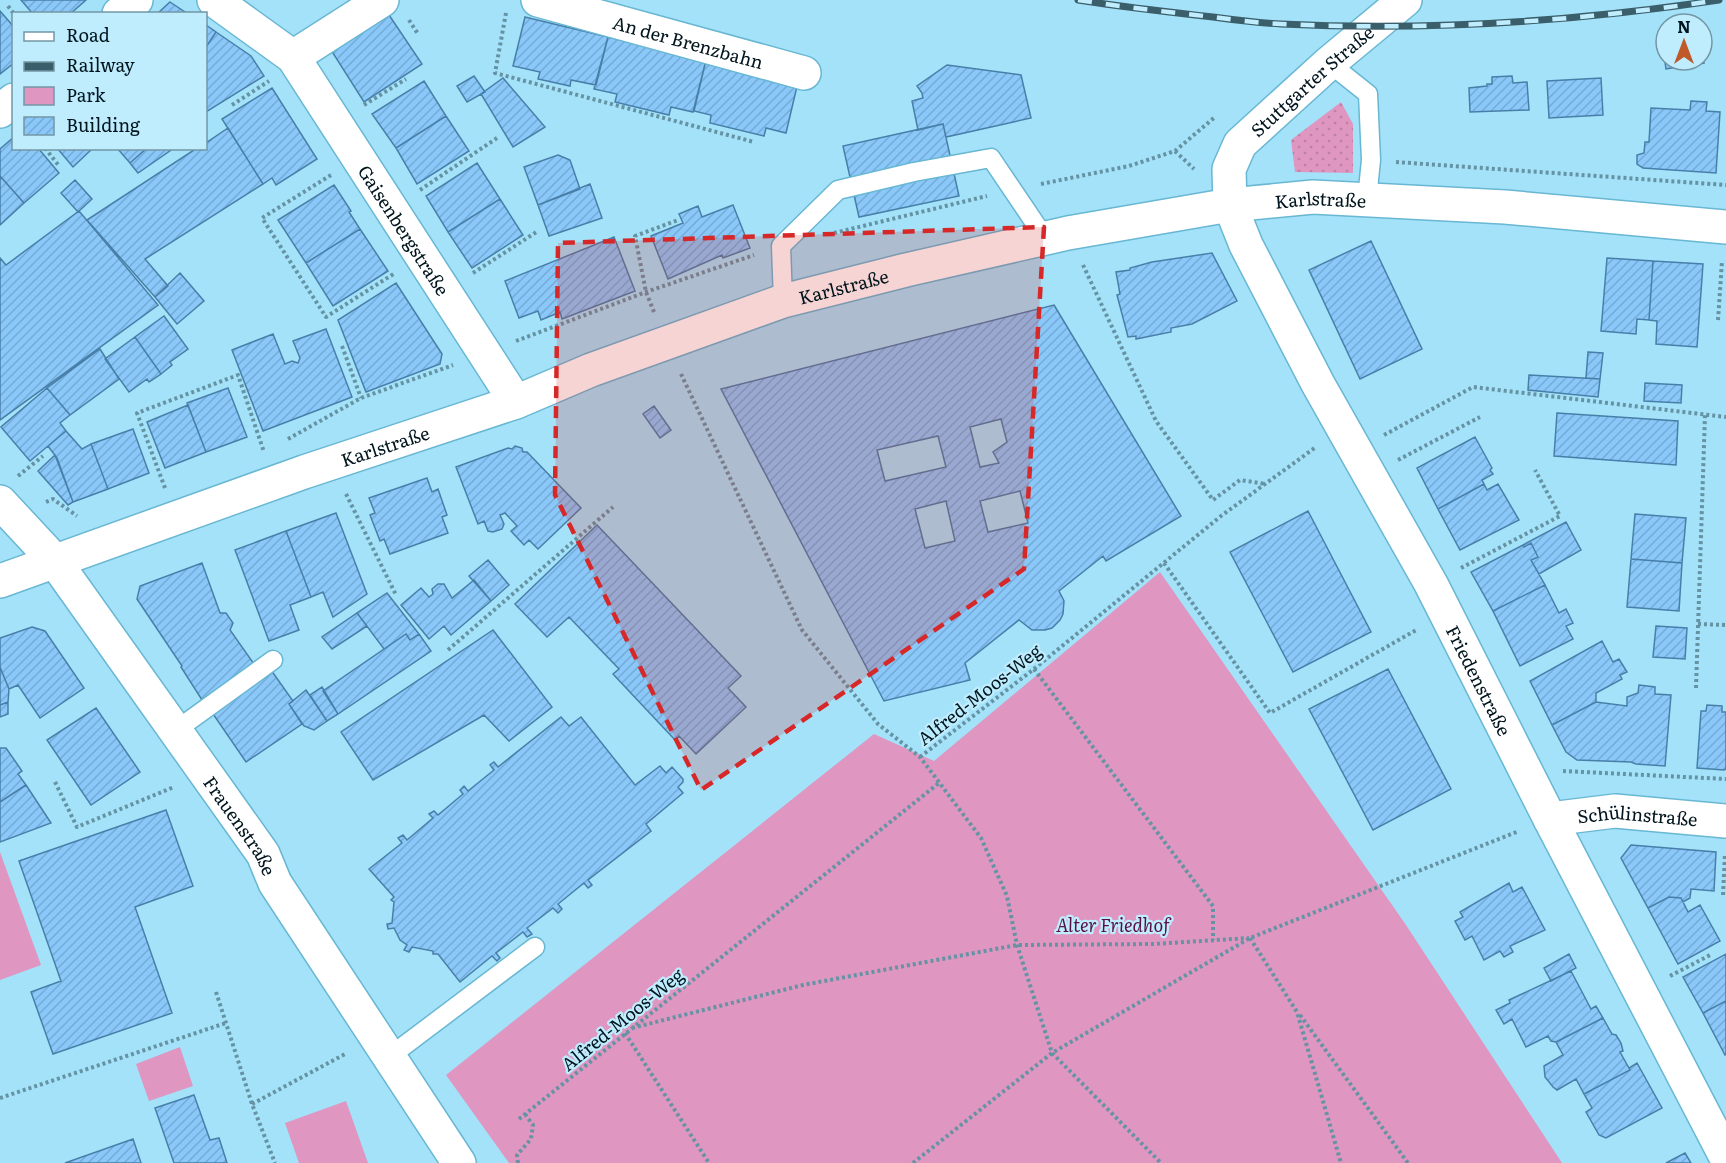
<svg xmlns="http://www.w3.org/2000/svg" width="1726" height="1163" viewBox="0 0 1726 1163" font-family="Literata,serif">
<defs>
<pattern id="grass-dots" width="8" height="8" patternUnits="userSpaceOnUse" patternTransform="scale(1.5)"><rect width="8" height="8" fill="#df96c1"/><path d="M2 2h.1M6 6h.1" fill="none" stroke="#be80a5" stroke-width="1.8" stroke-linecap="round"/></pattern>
<pattern id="building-hatch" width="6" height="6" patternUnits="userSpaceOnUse" patternTransform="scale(1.5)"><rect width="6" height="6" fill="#8ac8fa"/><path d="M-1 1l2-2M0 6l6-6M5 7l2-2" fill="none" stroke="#75abd6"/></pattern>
</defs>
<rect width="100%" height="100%" fill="#a4e2f9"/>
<path fill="url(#grass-dots)" d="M1341,102L1353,124V173L1295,172L1291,140Z"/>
<path fill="#df96c1" d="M1160,572L1406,925L1562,1163H509L446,1075L874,734L934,761Z
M0,852L41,965L0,980Z
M180,1047L193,1086L149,1101L136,1064Z
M346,1101L368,1163H299L285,1123Z"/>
<path fill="url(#building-hatch)" stroke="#487fa9" stroke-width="1.5" fill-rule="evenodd" d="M21,0H86L70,14H33Z
M170,2L188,14H157Z
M0,11L14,27V63L0,74Z
M387,12L422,64L364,102L331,50Z
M525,17L608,37L596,85L571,80L570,86L538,79L540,72L513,66Z
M206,25L216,32L206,47Z
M216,32L251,56L264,76L206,112V47Z
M608,37L706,60L693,112L671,107L669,115L615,102L617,94L594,89Z
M1666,40V60H1702V46L1704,63L1666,69L1662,41Z
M706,60L798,82L786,133L766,128L764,136L710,123L711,115L694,111Z
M947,65L1021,75L1031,118L946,137L943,124L918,130L912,101L923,98L922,93L917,86Z
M474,76L485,92L467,102L457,86Z
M1512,76L1513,83L1527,82L1529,110L1470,112L1469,88L1487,86V84H1492V77Z
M503,78L545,127L513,147L481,94Z
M1601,78L1603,115L1549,118L1547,81Z
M424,81L446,116L396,148L372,114Z
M272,88L317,159L276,185L272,178L263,184L222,119Z
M1691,101L1707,102L1706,111L1720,112L1716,173L1643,168L1637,164V155L1644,153L1645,142H1649L1651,108L1690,110Z
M446,116L469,151L417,184L396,148Z
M943,124L959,196L859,217L843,146Z
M228,128L263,184L145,259L168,286L155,297L87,220L197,148H206V143Z
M14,137V148H38L59,173L24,203L0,176V149Z
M57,148H93L73,167Z
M117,148H147L130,163Z
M147,148H174L138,173L130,163Z
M558,155L570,160L580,189L538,205L524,167Z
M477,163L500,199L448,232L426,196Z
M0,176L24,203L0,225Z
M75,180L92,199L78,212L61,193Z
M590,184L602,218L549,236L538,205Z
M334,185L351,211L349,212L360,229L306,263L278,220Z
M500,199L523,235L472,268L448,232Z
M733,205L750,248L723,258L722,255L668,279L651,236L683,223L679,214L698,206L702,217Z
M79,211L158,305L0,420V258L6,265Z
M360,229L388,271L333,306L306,263Z
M614,237L635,291L562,319L560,312L541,320L538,311L519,318L505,281Z
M1371,241L1422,349L1360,379L1309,270Z
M1212,253L1237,301L1192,324L1171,328V332L1136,339V336L1128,337L1117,295L1120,294L1116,272L1130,270V268L1152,262Z
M1607,258L1653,261L1649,320L1637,319L1636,334L1601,331Z
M1653,261L1703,264L1697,347L1656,344L1657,321L1649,320Z
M180,273L204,301L177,324L155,297Z
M396,283L442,354L440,364L366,392L338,320Z
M1054,305L1181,516L1106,561L1103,556L1059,591L1064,601L1063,614L1060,620L1052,628L1045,630H1032L1019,620L965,663L970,680L884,701L721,389ZM1001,419L1007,442L993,452L999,463L980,467L970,427ZM938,436L946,467L885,481L877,450ZM1020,491L1028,523L988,532L980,501ZM946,501L955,541L925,548L915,509Z
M164,316L188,349L170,362L172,365L161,374L135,337Z
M326,329L352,397L263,431L232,350L273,334L285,364L292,361L298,363L300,358L293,341Z
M135,337L161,374L149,382L147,379L129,392L105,359Z
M100,349L119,379L70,415L47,388Z
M1588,352L1603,353L1600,379L1586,378Z
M1529,375L1600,379L1598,397L1528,390Z
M1645,383L1682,385L1681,403L1644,401Z
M47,388L70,415L60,423L66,431L30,461L1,427Z
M228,388L247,437L206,452L187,403Z
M188,405L206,452L165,468L147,422Z
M654,406L671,430L660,438L643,414Z
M1557,413L1678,421L1676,465L1554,456Z
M133,429L149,473L108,489L91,444Z
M66,431L82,449L91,444L108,489L73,502L57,458L48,446Z
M1475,437L1492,468L1490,470L1493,474L1482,480L1484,484L1438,509L1417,468Z
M515,446L522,448L523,452H527L581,508L538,549L529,540L524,545L511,531L517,526L505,513L500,515L504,524L502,529L493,532L488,531L484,521L478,524L456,467L508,448L512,449Z
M55,455L73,502L68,505L38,471Z
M427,478L432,492L438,489L447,515L442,517L448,533L390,554L384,539L380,541L370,515L375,513L369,498Z
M1484,484L1487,490L1498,484L1519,520L1460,550L1438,509Z
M1308,511L1371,632L1293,672L1230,552Z
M336,513L367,594L333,617L323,592L311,597L286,531Z
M1635,514L1686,518L1682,563L1631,559Z
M1566,522L1581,550L1539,574L1531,560L1538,557L1531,543L1524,547L1523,545Z
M597,525L741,676L728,688L746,707L696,754L679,736L675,740L613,674L619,669L569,617L547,637L515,604Z
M286,531L311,597L290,605L299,630L269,641L235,550Z
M1531,543L1538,557L1531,560L1545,585L1493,611L1471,572L1523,545L1524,547Z
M1631,559L1682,563L1679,611L1627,607Z
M488,560L509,585L491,601L469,576Z
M202,563L220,613H226L233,623L230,630L254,664L202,700L181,667L182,666L137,599L140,586Z
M474,580L491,601L451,635L444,626L429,639L401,605L421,588L429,597L433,594L432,589L438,584H444L452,598Z
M1545,585L1559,613L1566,609L1573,623L1566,626L1573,639L1520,666L1493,611Z
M387,593L419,634L410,640L406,634L384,649L357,613Z
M357,613L367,626L332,649L322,637Z
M1656,626L1687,628L1685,659L1653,657Z
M32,627L45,631L84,688L40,718L18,685L9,689L0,667V638Z
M493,630L552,707L509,741L484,715L373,780L341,732Z
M406,634L410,640L419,634L431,651L338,714L323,691Z
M1602,641L1613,662L1619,659L1627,672L1620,675L1622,679L1596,693V702L1552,725L1530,681Z
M0,667L9,689L8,702L0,705Z
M1388,669L1451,789L1373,830L1309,709Z
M271,670L293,701L289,704L302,724L246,762L211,711Z
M1639,685L1655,687V694L1671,695L1665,766L1636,764L1631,762L1577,760L1566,752L1552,725L1596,702L1627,706V697L1638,693Z
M322,687L338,714L327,721L310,695Z
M306,690L327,721L314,730L304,726L289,704Z
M8,702V714L0,717V705Z
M1707,705L1722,706V712H1726V769L1724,770L1697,768L1701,711H1706Z
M96,708L140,772L91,805L47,740Z
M561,717L569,726L581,717L635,785L660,766L666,773L672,767L683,779V782L678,787L683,793L646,824L651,831L588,880L592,885L588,888L584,883L558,904L562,909L558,913L553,908L527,928L532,934L527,937L523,932L496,953L500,958L497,961L492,956L460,982L438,954H433V951L412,947L409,952L404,950L407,945L400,940L394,928L388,929L387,924L392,923L394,902L391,900L394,897L369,869L402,843L398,838L403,835L407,840L433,818L429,814L434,811L438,815L463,794L460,790L464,786L468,791L494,770L490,765L494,762L498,767Z
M0,748H6L22,771L18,774L26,785L0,802Z
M26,785L51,823L0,842V802Z
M166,810L193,886L135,907L172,1013L53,1054L31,992L61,981L19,861Z
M1631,845L1716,852L1714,891L1691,889L1690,898L1683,902L1681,898L1669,897L1648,908L1621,858Z
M1509,883L1513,892L1522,887L1545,930L1510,946L1513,952L1504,957L1500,951L1484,960L1472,936L1465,940L1455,921L1463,917L1460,912Z
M1669,897L1681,898L1688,912L1700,905L1720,941L1678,964L1648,908Z
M1569,954L1576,968L1551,981L1544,968Z
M1726,954V1001L1703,1013L1683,977Z
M1571,971L1591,1009L1596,1006L1603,1018L1556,1042L1551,1041L1548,1036L1526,1047L1512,1019L1504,1024L1496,1010L1510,1003L1509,1000Z
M1726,1001V1054L1725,1055L1703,1013Z
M1603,1018L1612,1034L1616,1035L1621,1043L1623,1051L1620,1052L1630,1070L1584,1094L1576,1079L1557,1090L1553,1087L1545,1077L1544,1066L1563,1055L1556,1042Z
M1637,1063L1662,1108L1606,1138L1599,1135L1586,1112L1592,1108L1584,1094L1630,1070L1629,1068Z
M194,1095L210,1140L219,1138L227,1163H174L155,1108Z
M133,1139L141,1163H65Z
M1685,1153L1691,1163H1666Z"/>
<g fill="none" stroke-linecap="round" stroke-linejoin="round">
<defs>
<path id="service" d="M1329,63L1368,94L1371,160L1367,199
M783,301L781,246L838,190L914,172L991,158L1045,238
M175,731L273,660
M389,1057L535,947"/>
<g id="minor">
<path id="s1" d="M214,0L293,57L516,402"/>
<path id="s2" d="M538,0L804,73"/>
<path d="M119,14L136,0"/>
<path d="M293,57L382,0"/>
<path d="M0,111L14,100"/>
<path id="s3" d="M1230,205L1246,245L1318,384L1431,584L1550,819L1726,1157"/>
<path id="s4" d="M0,502L54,560L263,854L275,883L459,1163"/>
<path id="s5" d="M1550,819L1615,811L1726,821"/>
</g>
<g id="secondary">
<path id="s6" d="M1230,205L1229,169L1240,144L1329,63L1405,0"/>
<path id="s7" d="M0,581L304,472L516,402L591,370L783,301L906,270L1068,233L1230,205L1313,197L1505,207L1726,227"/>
</g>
</defs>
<use href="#service" stroke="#68b7d3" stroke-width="21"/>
<use href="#minor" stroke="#68b7d3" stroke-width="36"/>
<use href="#secondary" stroke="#68b7d3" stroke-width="36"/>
<path stroke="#6593a4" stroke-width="4" stroke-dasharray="3 3" stroke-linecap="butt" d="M8,6L14,14
M506,13L495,73L754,142
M409,20L418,34
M232,105L269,81
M364,105L406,79
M45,148L59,166
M1175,151L1194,169
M1396,162L1726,185
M331,175L262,218L326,317L395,273
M1041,184L1129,166L1175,151L1215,117
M420,190L497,138
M834,233L987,196
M1083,265L1156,421L1213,500L1240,480L1266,484
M473,273L538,231
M654,312L646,292L635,236L678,220
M1718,320L1722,261
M516,341L646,292L754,255
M342,346L361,398
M681,374L802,630L878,724L920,757L981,838L1007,896L1017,945L1052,1053L1161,1163
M1384,435L1473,387L1726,417
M288,439L361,398L453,365
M1398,460L1480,417
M18,476L43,456
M165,488L137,413L238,375L264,452
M346,494L396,595
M46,502L53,499L77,516
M1164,563L1270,713L1418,629
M1461,568L1560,516L1535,470
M1698,624L1726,625
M448,650L613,507
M1034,669L1213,906V940
M1696,688L1705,415
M920,757L1034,669L1221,516L1316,447
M1563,771L1726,779
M55,782L77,827L174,787
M1723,895L1725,853
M1250,938L1297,1012L1341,1163
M1670,976L1712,954
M216,992L252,1104L275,1163
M1300,1015L1408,1163
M632,1028L803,985L1017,945L1154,944L1249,938
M625,1033L709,1163
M0,1098L226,1023
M252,1104L347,1053
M519,1119L939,783
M518,1163L517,1155L531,1139L533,1125L525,1114
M913,1163L1052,1053L1250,938L1519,831"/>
<use href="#service" stroke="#fff" stroke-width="18"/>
<use href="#minor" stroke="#fff" stroke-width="33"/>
<use href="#secondary" stroke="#fff" stroke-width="33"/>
<defs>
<path id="rail" d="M1078,0C1123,7 1168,12 1213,17C1235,20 1258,23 1281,24C1429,31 1572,22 1719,0"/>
</defs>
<use href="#rail" stroke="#3b5e6b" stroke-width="7"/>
<use href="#rail" stroke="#bfedfe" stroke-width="4.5" stroke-dasharray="14" stroke-linecap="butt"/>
</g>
<path fill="#d62828" fill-opacity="0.2" stroke="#d62828" stroke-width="4.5" stroke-dasharray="12 8" stroke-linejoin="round" d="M1044,227L1024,569L701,790L555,495L558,243Z"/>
<g text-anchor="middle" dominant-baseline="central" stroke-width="4.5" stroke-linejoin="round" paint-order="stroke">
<g font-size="18" fill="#00151d" stroke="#bfedfe">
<text stroke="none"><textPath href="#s2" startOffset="156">An der Brenzbahn</textPath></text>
<text stroke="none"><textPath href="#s6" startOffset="159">Stuttgarter Straße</textPath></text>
<text stroke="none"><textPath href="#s7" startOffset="1380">Karlstraße</textPath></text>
<text stroke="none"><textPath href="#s1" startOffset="303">Gaisenbergstraße</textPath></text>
<text stroke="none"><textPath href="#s7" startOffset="894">Karlstraße</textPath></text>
<text stroke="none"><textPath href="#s7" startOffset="408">Karlstraße</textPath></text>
<text stroke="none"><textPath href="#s3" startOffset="537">Friedenstraße</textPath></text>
<text transform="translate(979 694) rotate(-38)">Alfred-Moos-Weg</text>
<text stroke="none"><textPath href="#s5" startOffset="88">Schülinstraße</textPath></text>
<text stroke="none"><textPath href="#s4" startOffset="404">Frauenstraße</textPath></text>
<text transform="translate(622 1019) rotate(-39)">Alfred-Moos-Weg</text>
</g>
<g font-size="18" font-style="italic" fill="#590f43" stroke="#bfedfe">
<text x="1113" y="924">Alter Friedhof</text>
</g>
</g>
<rect x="12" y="12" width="195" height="138" fill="#bfedfe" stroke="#7397a4" stroke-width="1.5"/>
<rect x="24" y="32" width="30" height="9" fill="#ffffff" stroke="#7397a4" stroke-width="1.5"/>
<text x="66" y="42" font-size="18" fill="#00151d">Road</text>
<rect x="24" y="62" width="30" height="9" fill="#3b5e6b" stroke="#7397a4" stroke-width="1.5"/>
<text x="66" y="72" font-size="18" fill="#00151d">Railway</text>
<rect x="24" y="87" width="30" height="18" fill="#df96c1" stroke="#7397a4" stroke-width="1.5"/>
<text x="66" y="102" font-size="18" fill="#00151d">Park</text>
<rect x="24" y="117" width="30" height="18" fill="url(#building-hatch)" stroke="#7397a4" stroke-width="1.5"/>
<text x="66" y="132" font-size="18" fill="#00151d">Building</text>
<g transform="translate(1684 42)"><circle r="28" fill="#bfedfe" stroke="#7397a4" stroke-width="1.5"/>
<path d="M0-4.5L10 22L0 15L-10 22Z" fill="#bf592a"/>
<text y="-9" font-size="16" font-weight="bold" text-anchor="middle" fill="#00151d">N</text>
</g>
</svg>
